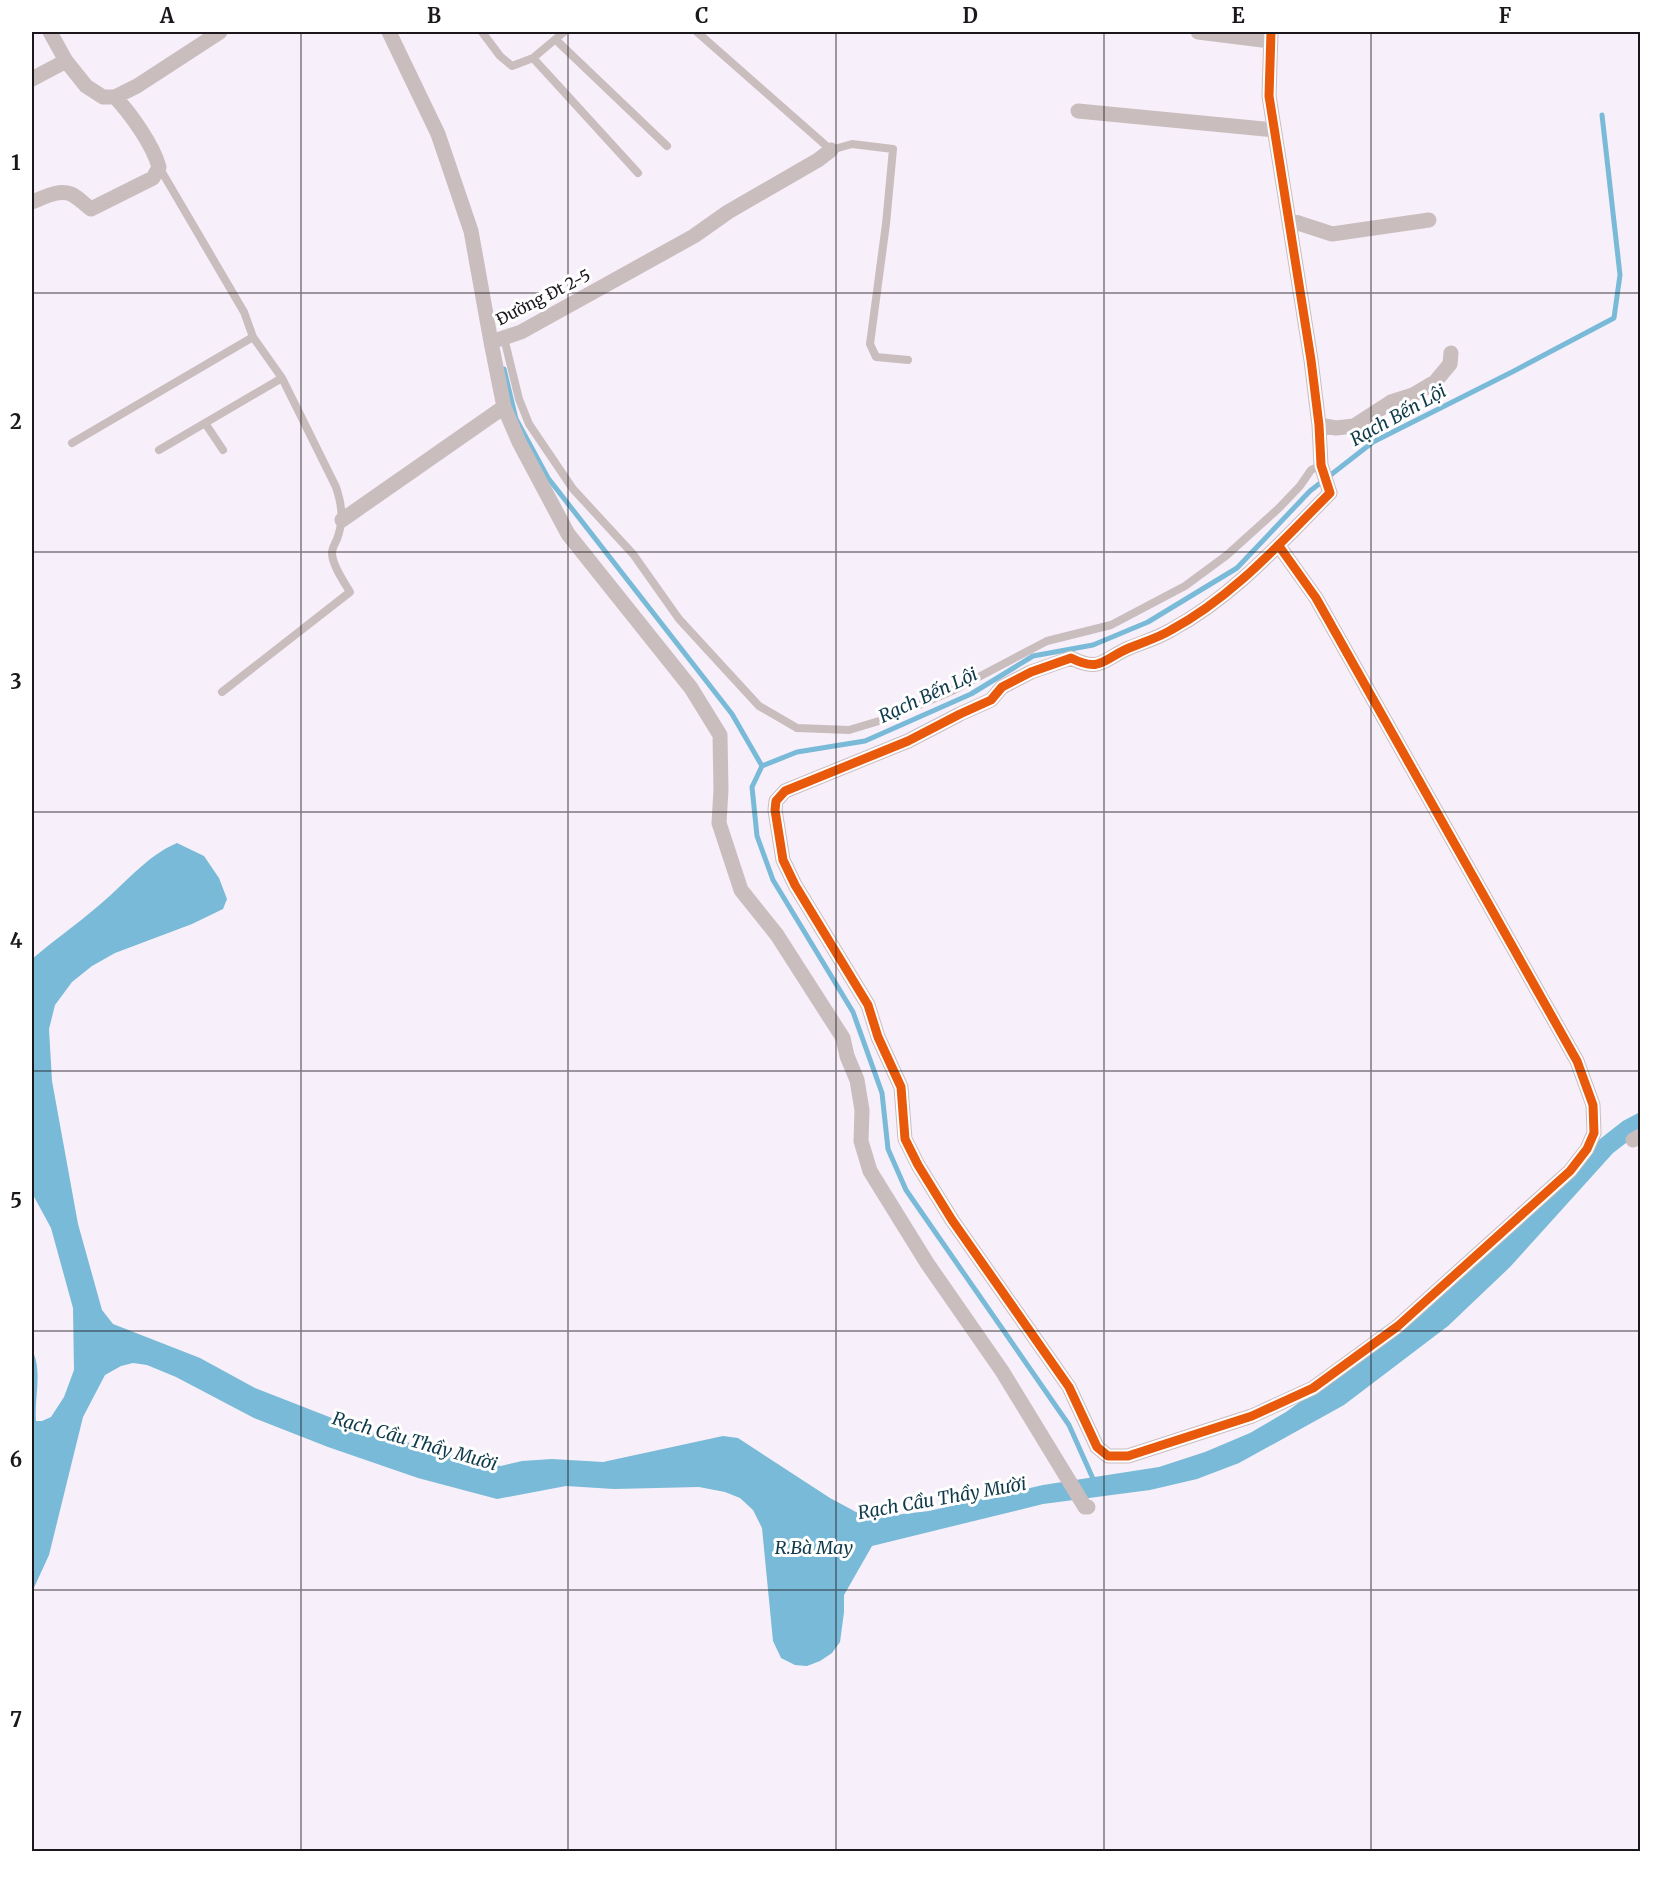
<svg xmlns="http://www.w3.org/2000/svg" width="1672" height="1883" viewBox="0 0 1672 1883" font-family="Merriweather,serif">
<rect width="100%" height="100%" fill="#f7eff9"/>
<path fill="#78bad7" d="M177,843L204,856L219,878L227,899L223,909L192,924L115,953L92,966L72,982L55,1005L49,1029L52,1081L78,1224L102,1310L113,1324L200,1358L255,1388L360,1429L481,1463L501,1466L522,1461L552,1459L603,1462L723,1436L738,1438L830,1498L856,1512L877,1517L929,1511L1043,1485L1159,1467L1205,1452L1250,1433L1286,1412L1368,1353L1565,1181L1600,1139L1623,1121L1640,1112V1132L1613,1153L1510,1267L1448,1326L1344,1405L1239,1463L1197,1479L1150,1490L1043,1504L872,1546L844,1595V1612L840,1642L832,1653L820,1661L807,1666L795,1665L781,1658L773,1641L762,1528L753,1510L740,1498L725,1492L699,1487L614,1489L566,1486L497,1499L418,1478L328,1447L254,1418L176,1377L147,1365L133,1363L121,1366L105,1375L83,1417L49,1555L32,1592V1350C43,1370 34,1398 36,1421H42L51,1417L64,1397L74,1370L73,1308L51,1228L32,1193V959C53,941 76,925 97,907C123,886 146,856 177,843Z"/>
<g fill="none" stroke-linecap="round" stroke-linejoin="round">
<path stroke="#78bad7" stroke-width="5" d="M504,369L516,419L548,478L732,714L762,766
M1094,1481L1069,1425L906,1190L888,1149L882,1093L853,1012L773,880L757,836L752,787L762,766L797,752L865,741L971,694L1033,656L1093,645L1148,622L1237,568L1310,491L1373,442L1514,371L1614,318L1620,275L1602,115"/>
<path stroke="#cabdbe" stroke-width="8" d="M482,32L500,56L512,66L533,58L564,32
M697,32L831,150L852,144L893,149L886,224L870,344L876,357L908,360
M556,40L667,146
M533,58L638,173
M159,167L244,312L253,337L282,378L336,487C342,505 344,521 337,539C335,544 332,548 332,553C332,565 344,582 350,592L222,692
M504,338L519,399L529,424L573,489L633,554L679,619L759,706L797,728L849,730L889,718L954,690L1047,641L1111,625L1185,586L1227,555L1279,508L1300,486L1311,470L1321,465
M205,423L223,450
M72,443L253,337
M159,450L282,378"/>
<path stroke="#cabdbe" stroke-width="15" d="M50,32L66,61L86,86L103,97H115L137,86L220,32
M389,32L438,134L471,231L491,342L521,332L694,236L728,212L818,160L831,150
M1198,32L1270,41
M1271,32L1269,96L1311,360L1319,425L1321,465L1330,493C1281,542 1233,597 1171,630C1158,638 1143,642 1129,648C1103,659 1101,673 1071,658L1031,672L1002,687L991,700L960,714L908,741L785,791L776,801L775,810L783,860L795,885L868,1005L878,1037L901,1087L905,1139L918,1165L952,1220L1069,1387L1097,1447L1108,1456H1128L1252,1416L1313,1388L1398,1326L1570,1171L1587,1149L1594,1133L1593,1105L1577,1061L1316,598L1279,546
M32,79L66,61
M1078,111L1274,130
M32,202C43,198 58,189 71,194C78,197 85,205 91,209L153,178L159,167C153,145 131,114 115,97
M1289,220L1332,234L1429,220
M491,342L504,407L519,442L568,534L691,688L720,735L721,790L719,823L741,890L777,935L843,1038L847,1056L857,1080L862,1110L861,1141L870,1171L927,1263L1002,1371L1085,1507H1088
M1319,425L1336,428L1354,426L1391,402L1413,395L1435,382L1450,364L1451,353
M342,520L504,407
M1633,1140L1640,1136"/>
<defs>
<path id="cycleway" d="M1271,32L1269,96L1311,360L1319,425L1321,465L1330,493C1281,542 1233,597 1171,630C1158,638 1143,642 1129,648C1103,659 1101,673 1071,658L1031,672L1002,687L991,700L960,714L908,741L785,791L776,801L775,810L783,860L795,885L868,1005L878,1037L901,1087L905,1139L918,1165L952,1220L1069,1387L1097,1447L1108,1456H1128L1252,1416L1313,1388L1398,1326L1570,1171L1587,1149L1594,1133L1593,1105L1577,1061L1316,598L1279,546"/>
</defs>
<use href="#cycleway" stroke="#fff" stroke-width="13"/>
<use href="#cycleway" stroke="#e8590c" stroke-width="9"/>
</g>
<path fill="none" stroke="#1c171d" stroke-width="1.5" stroke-opacity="0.55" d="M301,32V1852M568,32V1852M836,32V1852M1104,32V1852M1371,32V1852M32,293H1640M32,552H1640M32,812H1640M32,1071H1640M32,1331H1640M32,1590H1640"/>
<g text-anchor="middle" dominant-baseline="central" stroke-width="6" stroke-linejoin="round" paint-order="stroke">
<g font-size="16" fill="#1c171d" stroke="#fff">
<text transform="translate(543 297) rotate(-27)">Đường Đt 2-5</text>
</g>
<g font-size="18" font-style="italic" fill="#0e3a4a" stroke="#fff">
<text transform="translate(1398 415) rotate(-29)">Rạch Bến Lội</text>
<text transform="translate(928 695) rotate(-25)">Rạch Bến Lội</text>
<text transform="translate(415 1441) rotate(16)">Rạch Cầu Thầy Mười</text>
<text transform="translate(942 1498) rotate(-10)">Rạch Cầu Thầy Mười</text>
<text x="814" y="1547">R.Bà May</text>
</g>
</g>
<rect width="1672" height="1883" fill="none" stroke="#ffffff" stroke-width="66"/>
<rect x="33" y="33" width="1606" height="1817" fill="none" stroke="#1c171d" stroke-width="2"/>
<g font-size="20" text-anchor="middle" font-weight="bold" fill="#1c171d">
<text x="167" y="23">A</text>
<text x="434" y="23">B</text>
<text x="702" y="23">C</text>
<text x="970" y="23">D</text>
<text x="1238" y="23">E</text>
<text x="1505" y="23">F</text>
<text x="16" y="170">1</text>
<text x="16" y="429">2</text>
<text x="16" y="689">3</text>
<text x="16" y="948">4</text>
<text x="16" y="1208">5</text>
<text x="16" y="1467">6</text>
<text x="16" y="1727">7</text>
</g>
</svg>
